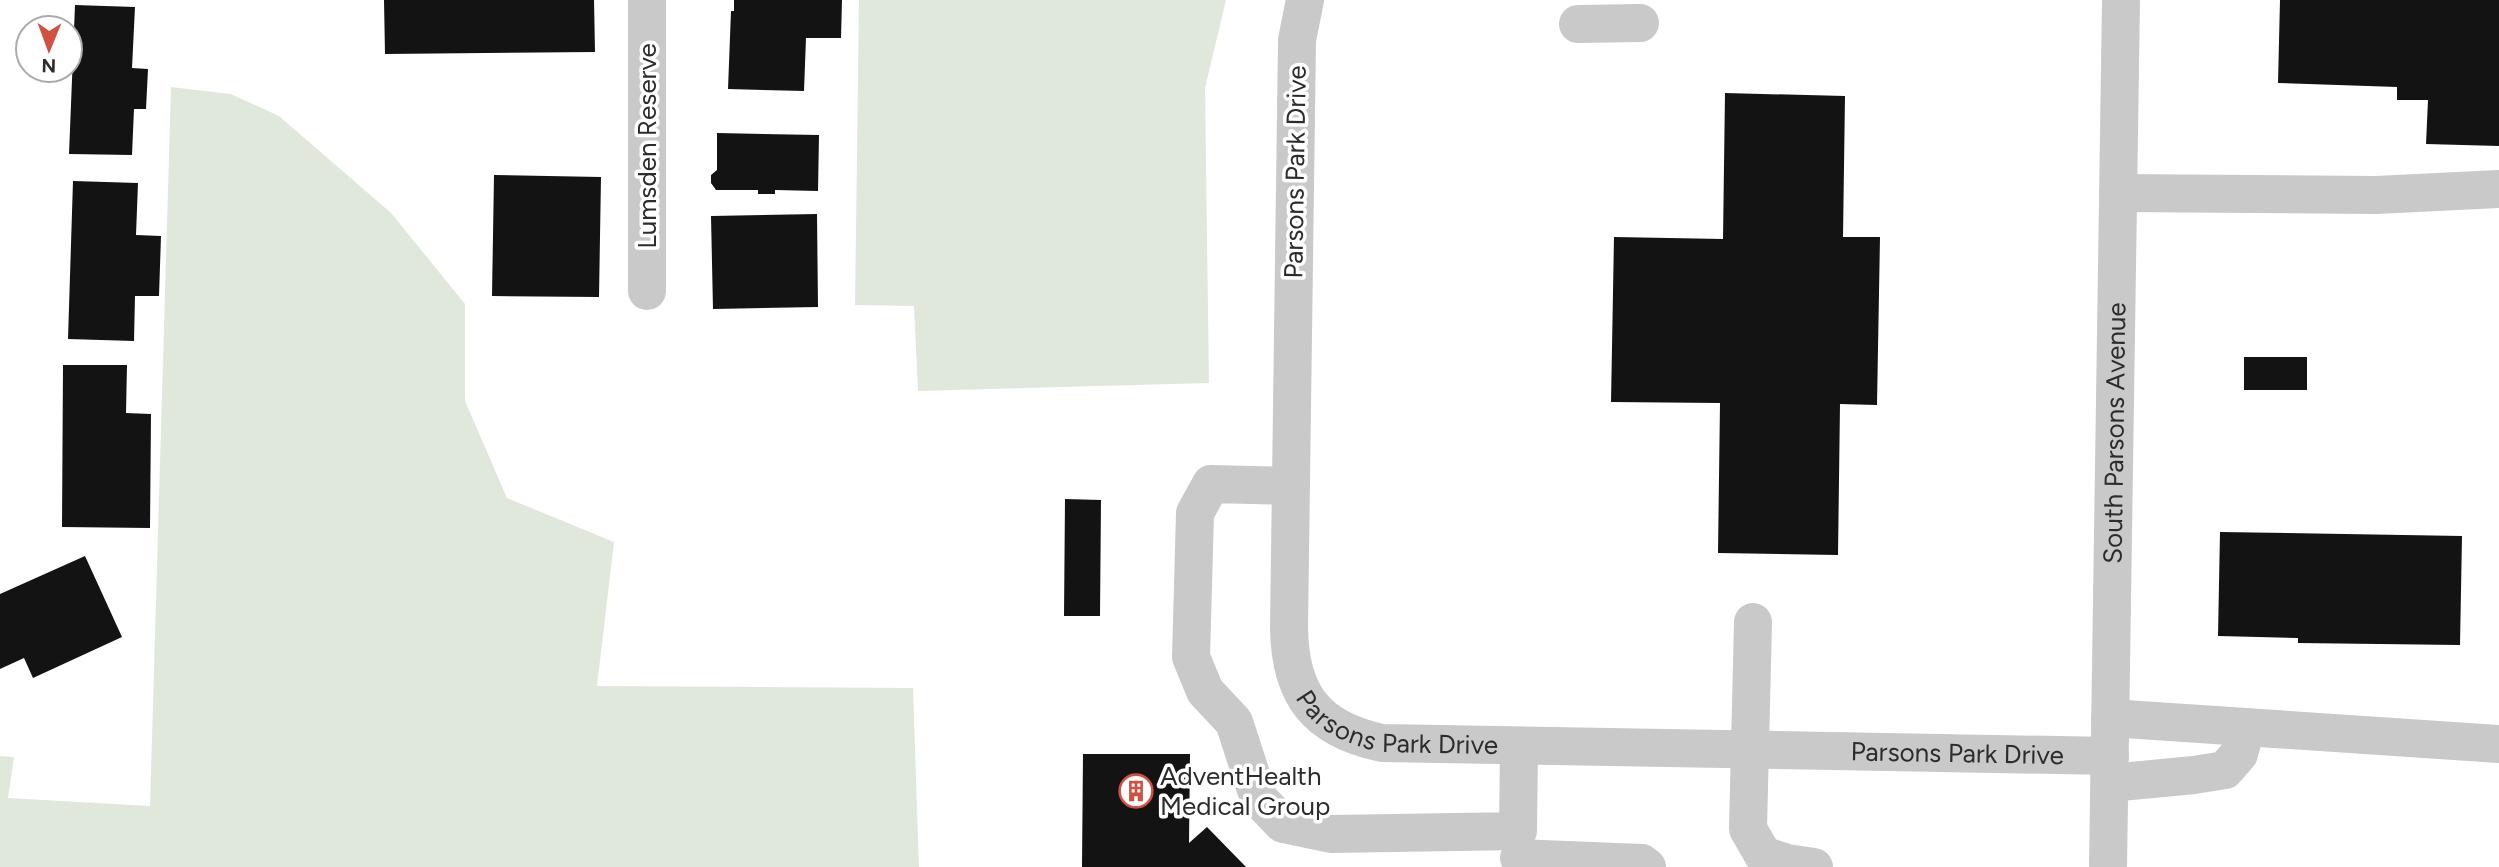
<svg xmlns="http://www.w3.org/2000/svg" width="2499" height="867" viewBox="0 0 2499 867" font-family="Figtree,sans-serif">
<rect width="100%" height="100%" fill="#fff"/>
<path fill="#e0e8db" d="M859,0H1226L1205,88L1209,383L918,391L914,306L855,305Z
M171,87L231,94L279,116L391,213L465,304V401L507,498L614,542L597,686L913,688L919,867H0V756L14,757L8,798L150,806Z"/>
<path fill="#131313" d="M384,0H594L595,52L385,54Z
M734,0H842L841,38H806L804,91L728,89L731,11H734Z
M2280,0H2499V146L2426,144L2428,100H2397V87L2278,83Z
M75,5L135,7L132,68L148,69L146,109H134L132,155L69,154Z
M1725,93L1845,96L1843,237H1880L1877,405L1840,404L1838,555L1718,553L1720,403L1611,402L1614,237L1723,239Z
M717,133L819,135L818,191L775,190V194H758V190H716L711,183V175L717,170Z
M494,175L601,177L599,297L492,296Z
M73,181L138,183L136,235L161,236L159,296H135L134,341L68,339Z
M817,214L818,307L713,309L711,216Z
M2244,357H2307V390H2244Z
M63,365H127L126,413L151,414L150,528L62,527Z
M1065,499L1101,500L1100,616H1064Z
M2220,532L2462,536L2460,645L2298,643V638L2218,636Z
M85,556L122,637L33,678L24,658L0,669V594Z
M1083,754H1190L1189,843L1207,827L1246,867H1082Z"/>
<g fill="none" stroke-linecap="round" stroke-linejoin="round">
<g stroke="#c9c9c9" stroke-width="38">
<path id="s1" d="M1305,0L1297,40L1289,628C1290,695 1316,729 1382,743L2110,756"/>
<path d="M1578,24L1640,23"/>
<path d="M2118,193L2376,195L2499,189"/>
<path d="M647,291V0"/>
<path d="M1291,486L1211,484L1195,513L1191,657L1205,691L1234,722L1259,799L1283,824L1331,834L1518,831L1519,747"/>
<path d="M1753,622L1748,829L1763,855L1787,863L1814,867"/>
<path d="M2110,718L2499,744"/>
<path d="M2110,783L2194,775L2225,770L2239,754L2246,727"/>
<path d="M1519,858L1642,863L1647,867"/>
<path id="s2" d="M2108,867L2121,0"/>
</g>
</g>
<defs>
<symbol id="building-ring" viewBox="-11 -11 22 22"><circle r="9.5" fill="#fff" stroke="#d05142" stroke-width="1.5"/><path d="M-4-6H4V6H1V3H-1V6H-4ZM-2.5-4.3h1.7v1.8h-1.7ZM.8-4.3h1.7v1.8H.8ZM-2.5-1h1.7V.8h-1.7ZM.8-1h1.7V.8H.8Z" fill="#d05142"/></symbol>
</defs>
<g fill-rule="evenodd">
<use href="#building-ring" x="1117" y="772" width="38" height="38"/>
</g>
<g text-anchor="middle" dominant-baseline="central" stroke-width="7" stroke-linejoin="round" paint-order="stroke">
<g font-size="26" fill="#2c2c2c" stroke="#fff">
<text transform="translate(647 146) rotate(-90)">Lumsden Reserve</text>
<text transform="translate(1295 172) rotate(-89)">Parsons Park Drive</text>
<text stroke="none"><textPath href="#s2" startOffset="434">South Parsons Avenue</textPath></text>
<text stroke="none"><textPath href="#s1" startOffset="802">Parsons Park Drive</textPath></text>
<text stroke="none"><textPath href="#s1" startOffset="1368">Parsons Park Drive</textPath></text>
</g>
<g font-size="26" fill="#2c2c2c" stroke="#fff" text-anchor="start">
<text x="1160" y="776">AdventHealth<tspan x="1160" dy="30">Medical Group</tspan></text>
</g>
</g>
<g transform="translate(49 49) rotate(181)"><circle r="33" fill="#ffffff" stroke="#ababab" stroke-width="2"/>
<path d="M0-5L12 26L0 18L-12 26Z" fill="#d05142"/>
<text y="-10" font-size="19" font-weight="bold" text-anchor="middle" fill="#2c2c2c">N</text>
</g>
</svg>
